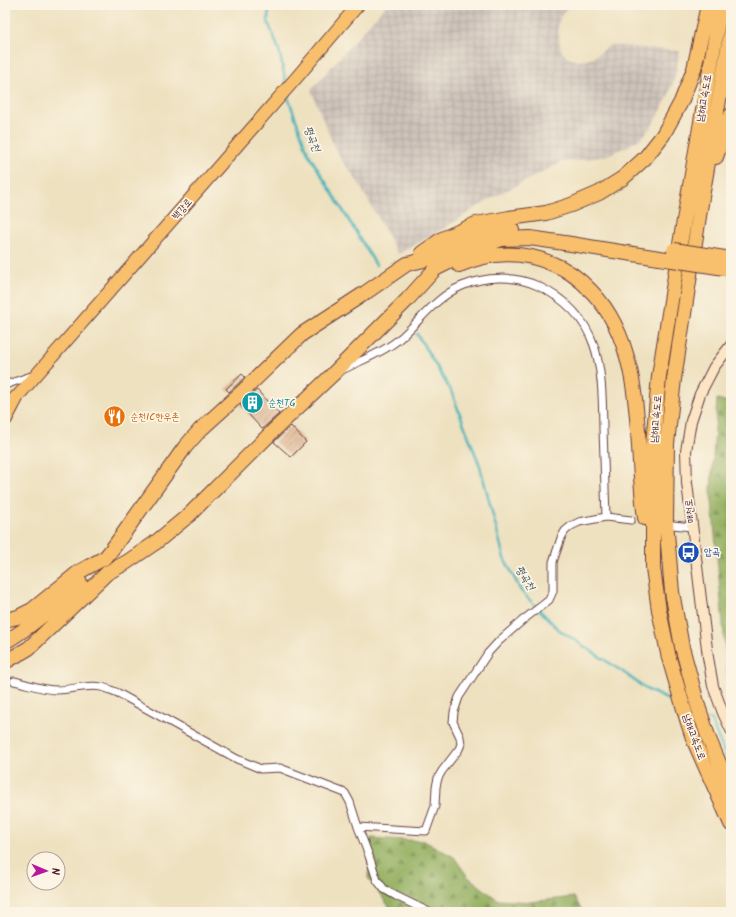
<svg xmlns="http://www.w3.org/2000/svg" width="736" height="917" viewBox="0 0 736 917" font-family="Kalam,'Poor Story',sans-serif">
<defs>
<pattern id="industrial-grid" width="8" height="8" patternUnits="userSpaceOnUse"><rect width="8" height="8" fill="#cdc2b9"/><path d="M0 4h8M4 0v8" fill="none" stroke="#b2a69f"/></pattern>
<pattern id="forest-firs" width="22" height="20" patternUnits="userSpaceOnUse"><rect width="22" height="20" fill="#94b062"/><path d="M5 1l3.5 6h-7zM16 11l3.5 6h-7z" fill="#7b8f51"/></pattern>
<pattern id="building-hatch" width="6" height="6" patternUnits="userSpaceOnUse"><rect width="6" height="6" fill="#e1b997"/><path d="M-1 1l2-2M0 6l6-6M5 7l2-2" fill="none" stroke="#b8967b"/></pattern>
</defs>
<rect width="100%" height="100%" fill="#fcf5e5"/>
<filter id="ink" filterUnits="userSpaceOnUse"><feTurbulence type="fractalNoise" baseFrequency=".025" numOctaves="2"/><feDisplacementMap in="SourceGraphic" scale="8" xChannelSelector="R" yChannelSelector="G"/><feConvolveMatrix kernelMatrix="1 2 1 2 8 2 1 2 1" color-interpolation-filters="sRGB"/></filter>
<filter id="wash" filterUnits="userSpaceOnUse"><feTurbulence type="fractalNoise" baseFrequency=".012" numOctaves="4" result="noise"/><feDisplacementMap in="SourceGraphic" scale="16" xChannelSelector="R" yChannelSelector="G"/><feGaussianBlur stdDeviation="0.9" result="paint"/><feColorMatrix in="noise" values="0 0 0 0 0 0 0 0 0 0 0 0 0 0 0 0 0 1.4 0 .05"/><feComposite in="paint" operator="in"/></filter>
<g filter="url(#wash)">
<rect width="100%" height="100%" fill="#eee1c0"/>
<path fill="url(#industrial-grid)" d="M386,5H569L560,18L558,26L560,44L562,52L568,58L578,61L586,60L593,58L610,45L680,51L674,80L668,97L658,116L651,127L641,138L628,146L608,155L590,159L562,162L490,199L445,228L398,254L358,182L342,161L333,144L311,90Z"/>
<path fill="url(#forest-firs)" stroke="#6f6846" d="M717,399L731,403V694L729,691L711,490Z
M371,838L424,841L454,857L468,877L498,900L530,902L574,897L583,912H393L368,878Z"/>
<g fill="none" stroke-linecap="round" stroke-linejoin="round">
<path stroke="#42b2b9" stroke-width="2.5" d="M269,5L268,22L279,50L286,83
M288,94L289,100L308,153L376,265
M417,334L451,391L480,466L504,558L521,591L558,629L623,672L646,689L677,704
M708,719L711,720L731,769"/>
</g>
<g id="blocks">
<path fill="url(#building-hatch)" d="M242,374L245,377L229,392L226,389Z
M257,390L279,414L262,429L240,405Z
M291,426L306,442L291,457L274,442Z"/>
</g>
</g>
<g filter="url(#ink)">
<use href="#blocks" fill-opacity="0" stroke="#633c41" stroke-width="1"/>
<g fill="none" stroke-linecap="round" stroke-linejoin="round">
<path stroke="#cdbaa2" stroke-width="7" stroke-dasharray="7 3.5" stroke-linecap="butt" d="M5,678L14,681"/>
<defs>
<path id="street" d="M344,369C362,360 382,353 398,340C419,323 435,297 462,286C485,276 515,275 538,286C602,316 602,368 603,429C604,459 605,488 606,517
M5,385L34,375
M673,525L692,527
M14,681C28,684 43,690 57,690C71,690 89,684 101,687C107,688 113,691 118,693L237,759L261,769L280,768L345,793L350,802L358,827
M429,912L396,896L384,889L377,880L369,856L358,827L426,831L435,806L436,787L438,778L442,771L459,749L461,744L460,737L453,722L454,712L459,697L488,653L499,641L523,620L549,600L553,591V562L561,538L565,531L571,526L579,522L606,517L631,520"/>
<path id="secondary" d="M731,345L714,367L700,394L691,421L686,451L687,483L708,657L713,686L723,713L731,730"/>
<path id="primary" d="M10,405L297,77L358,5"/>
<path id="highway" d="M721,5L681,238L659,376L653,444V568L659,610L669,658L688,723L694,741L731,824
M731,32L702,197L674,379L667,444L666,521L672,592L682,647L698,706L709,739L731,791
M716,157L731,115
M422,253L442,239L476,224L509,218L546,213L571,205L599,193L623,178L645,158L663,135L681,102L694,69L708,5
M459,265C491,252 521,250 553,264C569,270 580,279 592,292C647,349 634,445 645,518
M5,419L16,398
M5,620L18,617L32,610L79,572L106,557L116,544L185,447L200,430L242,392L302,334L365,293L407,264L424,260L471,237L503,230H512
M5,642C33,626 56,604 80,582
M5,662L29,648L107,573L127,562L155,543L189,515L274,430L332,375L407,300L435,269L477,248L502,239L530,238L571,244L614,251"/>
</defs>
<use href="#street" stroke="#633c41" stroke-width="9"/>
<use href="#secondary" stroke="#633c41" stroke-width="12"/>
<use href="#primary" stroke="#633c41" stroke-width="14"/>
<use href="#highway" stroke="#633c41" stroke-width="16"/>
<use href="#street" stroke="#fff" stroke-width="7"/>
<use href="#secondary" stroke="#fce5c4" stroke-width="10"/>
<use href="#primary" stroke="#f8bf6c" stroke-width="12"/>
<use href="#highway" stroke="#f8bf6c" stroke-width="14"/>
<defs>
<path id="highway-bridge" d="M674,250L731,259
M614,251L731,269"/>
</defs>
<use href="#highway-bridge" stroke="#633c41" stroke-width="16" stroke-linecap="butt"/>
<use href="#highway-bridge" stroke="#f8bf6c" stroke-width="14"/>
</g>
</g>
<defs>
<symbol id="building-disc" viewBox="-11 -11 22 22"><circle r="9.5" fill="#0f9aa8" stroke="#fcf5e5"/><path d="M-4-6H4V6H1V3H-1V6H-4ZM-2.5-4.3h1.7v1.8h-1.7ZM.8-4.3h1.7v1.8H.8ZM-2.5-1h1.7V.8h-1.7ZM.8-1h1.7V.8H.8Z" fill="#fff"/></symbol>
<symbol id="restaurant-disc" viewBox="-11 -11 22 22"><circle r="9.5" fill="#e8710a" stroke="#fcf5e5"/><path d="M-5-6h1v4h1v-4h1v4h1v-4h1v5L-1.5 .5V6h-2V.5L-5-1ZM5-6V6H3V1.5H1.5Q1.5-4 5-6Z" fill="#fff"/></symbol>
<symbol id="bus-disc" viewBox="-11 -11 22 22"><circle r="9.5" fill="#1a4fb4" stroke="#fcf5e5"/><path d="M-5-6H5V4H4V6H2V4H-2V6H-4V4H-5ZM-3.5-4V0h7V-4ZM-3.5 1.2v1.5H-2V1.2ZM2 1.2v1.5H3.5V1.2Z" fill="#fff"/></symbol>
</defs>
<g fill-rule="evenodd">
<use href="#building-disc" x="240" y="390" width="25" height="25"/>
<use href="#restaurant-disc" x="102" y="404" width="25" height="25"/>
<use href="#bus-disc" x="676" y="540" width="25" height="25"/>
</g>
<g text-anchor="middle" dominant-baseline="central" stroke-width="3.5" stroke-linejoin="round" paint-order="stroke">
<g font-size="10" fill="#4a1f2b" stroke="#fcf5e5">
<text transform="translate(704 98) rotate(-80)">남해고속도로</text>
<text transform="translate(182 209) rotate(-49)">백강로</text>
<text transform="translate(656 419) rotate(-85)">남해고속도로</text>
<text transform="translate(690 511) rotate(-96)">매천로</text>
<text transform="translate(694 737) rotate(70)">남해고속도로</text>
</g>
<g font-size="10" fill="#0d838f" stroke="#fcf5e5" text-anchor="start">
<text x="268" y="403">순천TG</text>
</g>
<g font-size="10" fill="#c56008" stroke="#fcf5e5" text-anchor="start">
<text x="130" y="417">순천IC한우촌</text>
</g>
<g font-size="10" fill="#164399" stroke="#fcf5e5" text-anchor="start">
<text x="704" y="552">압곡</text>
</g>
<g font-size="11" font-style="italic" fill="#475a64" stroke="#fcf5e5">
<text transform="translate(312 139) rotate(68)">평곡천</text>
<text transform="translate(525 578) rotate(59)">평곡천</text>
</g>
</g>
<rect width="736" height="917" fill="none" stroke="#fcf5e5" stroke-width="20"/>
<g transform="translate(46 871) rotate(92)"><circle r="19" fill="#fcf5e5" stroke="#b59f9b"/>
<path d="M0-3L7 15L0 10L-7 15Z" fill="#b5179e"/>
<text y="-6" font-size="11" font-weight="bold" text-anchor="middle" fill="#4a1f2b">N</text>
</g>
</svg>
